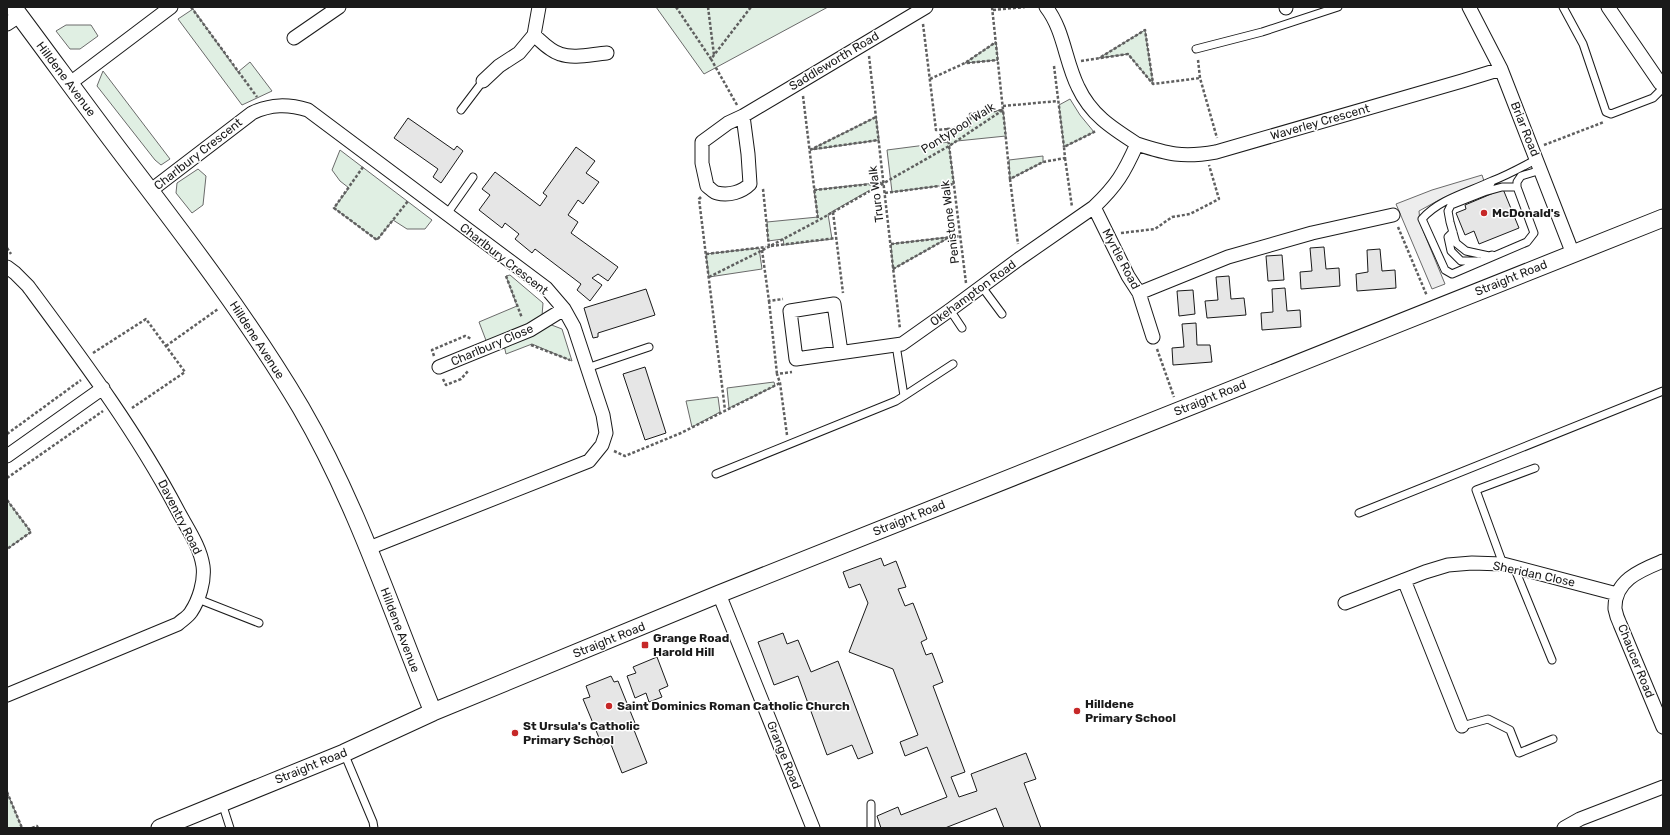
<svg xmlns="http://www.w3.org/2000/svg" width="1670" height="835" viewBox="0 0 1670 835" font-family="Rubik,sans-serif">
<rect width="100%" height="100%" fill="#fff"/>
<path fill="#e0efe3" stroke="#6a6a6a" d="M656,7H828L704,74Z
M193,9L238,72L250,62L272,91L242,105L178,19Z
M66,25H91L98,36L80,49H70L56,31Z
M1145,30L1153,84L1128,54L1099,58Z
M996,42L998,60L965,63Z
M103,71L170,159L161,165L155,160L97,86Z
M1070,99L1080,115L1094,132L1064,147L1059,105Z
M1003,110L1006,136L957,141L949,146L954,184L892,192L887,150L949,142L947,129L971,126L970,114Z
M876,117L879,140L810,150Z
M340,150L432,220L425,229H407L393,220L377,240L334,208L349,188L340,181L332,170Z
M1043,156V162L1010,179L1009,160Z
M198,169L206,176L203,205L192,213L176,193L177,183Z
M884,182L828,214L832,239L784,245L783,239L768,241L767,222L818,217L814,190Z
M950,237L893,269L891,244Z
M759,248L762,269L709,277L706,254Z
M510,275L543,303L542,316L521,328L487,343L479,322L517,306L506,276Z
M549,324L562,329L572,361L532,344L506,354L504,345Z
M774,382L775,386L729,408L727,388Z
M718,397L720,412L692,427L686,401Z
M7,500L31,532L7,549Z
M7,792L22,828H7Z"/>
<path fill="#ededed" stroke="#6a6a6a" d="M1482,175L1484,181L1439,200L1419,211L1420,223L1445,284L1432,289L1396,204L1432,190Z"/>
<path fill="#e6e6e6" stroke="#1a1a1a" d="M408,118L454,150L457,146L463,151L441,183L433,177L438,169L394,138Z
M576,147L595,161L586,173L599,182L583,204L578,200L568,215L578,222L571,233L618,267L608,281L598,274L592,278L602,285L590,301L577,290L581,284L535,249L532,253L515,239L519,234L505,223L502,228L479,210L490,195L482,189L495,172L540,206L547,196L543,193Z
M1503,189L1519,228L1479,244L1474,231L1465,235L1456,213L1466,209L1465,205Z
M1324,247L1326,269L1339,268L1340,286L1301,289L1300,272L1312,271L1310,248Z
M1380,249L1382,271L1395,270L1396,288L1357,291L1356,274L1368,272L1367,250Z
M1282,255L1284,280L1268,281L1266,256Z
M1229,276L1231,299L1244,298L1246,315L1207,318L1205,301L1218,300L1216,277Z
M1285,288L1287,311L1300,310L1301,327L1262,330L1261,313L1273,312L1272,289Z
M646,289L655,315L598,333V337L593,338L584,308Z
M1193,290L1195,314L1179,316L1177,291Z
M1196,323L1197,345H1210L1212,362L1173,365L1172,348L1184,347L1182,324Z
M645,367L666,433L645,440L623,374Z
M881,558L884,566L896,561L906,587L898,589L905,606L913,603L927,639L921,642L926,655L932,653L943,682L933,686L965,772L951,777L959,797L977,791L971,774L1026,753L1036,779L1024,783L1041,828H1004L996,808L945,828H881L877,816L898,807L901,815L947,797L927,747L905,756L900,742L918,735L893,669L849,652L868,603L860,584L849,588L843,572Z
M783,633L787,644L798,640L811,672L838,661L873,753L858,759L852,745L827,755L798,676L774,685L758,642Z
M657,657L668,686L659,690L662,697L649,702L646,693L635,698L627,676L636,673L633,667Z
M611,676L614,682L618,681L637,728L634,730L647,763L622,773L610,742L602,745L583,699L590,697L586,686Z"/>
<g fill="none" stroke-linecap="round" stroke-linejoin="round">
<defs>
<path id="service" d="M1563,7L1583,44L1606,112L1611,114L1653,98L1663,88
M1196,49L1262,32L1338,7
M461,110L483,81
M1537,159C1522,167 1508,175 1492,181C1469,192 1439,199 1422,219L1445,270L1452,274L1527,242L1534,233L1517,187V182L1521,176L1541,170
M1491,183L1484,192L1451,205L1448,211L1450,222L1456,243L1466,251L1489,256L1492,255
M1484,192L1502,187H1517
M447,214L473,177
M1453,232L1448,237L1451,251L1461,261H1478
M982,287L1002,314
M950,310L962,328
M587,368L649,347
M904,396L953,364
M716,474L896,401L904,396L896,345
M1359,513L1663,391
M1503,564L1476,490L1535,468
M1514,567L1552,660
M198,599L259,623
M1462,726L1488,719L1510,730L1519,753L1553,739
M344,753L373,822L374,828
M222,803L230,828
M871,804V828"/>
<path id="minor" d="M1046,7C1064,30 1065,61 1078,87C1091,115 1112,128 1137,144C1124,173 1117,185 1094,207L1128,276L1139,293L1228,257L1312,233L1393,215
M1286,7V8
M1469,7L1501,69L1573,254
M1608,7L1660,83L1663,85
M7,24L19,16
M534,35C542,42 550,51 560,54C574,59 592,54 607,53
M294,38L339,7
M483,81L499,66L519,53L534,35L539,7
M69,84L171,7
M743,116L748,154L750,184C742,192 729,196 717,193C714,193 710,188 707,186L702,163V142L728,123L743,116L802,81L926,7
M1137,144C1168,154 1182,158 1216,152L1462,81L1501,69
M150,191L252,113C271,104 288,104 308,110L546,288L564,309L574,327L603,415L606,433L602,445L589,461L369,548
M7,267L15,273L28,286C82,359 136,431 178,511C187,528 200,546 203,566C205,581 199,600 191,612C188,617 182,620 178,624L7,695
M1139,293L1153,337
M841,352L834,304L790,311L796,359L902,344L950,310L1019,259L1094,207
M439,367L530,330L564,309
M7,456L103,388
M1663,561C1641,570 1614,580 1615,609C1616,614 1618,620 1620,624L1663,727
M1404,580L1462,726
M719,594L813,828
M1345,603L1425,572L1448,565L1472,563L1503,564L1617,594
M1564,828L1580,819L1663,787"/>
<path id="tertiary" d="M13,7C52,59 90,112 129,163C190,243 250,322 301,408C357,504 391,610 433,712
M160,828L344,753L433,712L719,594L1663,218"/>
</defs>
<use href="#service" stroke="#1a1a1a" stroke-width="9"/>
<use href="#minor" stroke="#1a1a1a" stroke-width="15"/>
<use href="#tertiary" stroke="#1a1a1a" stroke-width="19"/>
<path stroke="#5f5f5f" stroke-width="2.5" stroke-dasharray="3 2" stroke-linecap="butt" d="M191,7L257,97
M676,7L711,59
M708,7L714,55
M993,10L1025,7
M923,24L936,130L947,129L966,283
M869,56L900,329
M1101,57L1145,30L1153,83
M1198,60L1200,78L1217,138
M1081,61L1128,54L1153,84L1200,78
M967,63L998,60
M1054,66L1064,147
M930,79L965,63L996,42
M803,96L818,220
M737,105L711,59L751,7
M1003,106L1058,101
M947,129L971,126L970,114L1003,110L992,7
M1544,145L1604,122
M814,149L879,140
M810,150L876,117
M1065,158L1072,207
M363,167L334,208L377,240L408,201
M1010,179L1018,244
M763,189L769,247
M814,190L881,183
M885,193L954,184
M701,197L699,199L725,410
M833,212L843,293
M1398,227L1427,296
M1121,233L1155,229L1172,217L1190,214L1219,199L1209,165
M891,244L960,236
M771,246L836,238
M7,248L11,254
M762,250L769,301L783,299
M706,254L766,247
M893,269L948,238
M506,276L522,318
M709,277L759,252L819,220L949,146L1003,110L1010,179L1043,162L1065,158L1064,147L1096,131
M769,301L777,374
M531,345L570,360
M166,346L218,309
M1157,349L1174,397
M93,353L146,319L185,372L132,408
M434,356L432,350L465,336L472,339
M443,379L446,385L461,379L469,370
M7,434L81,380
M787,435L780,383L777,374L792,372
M614,451L625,456L681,433L780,383
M7,478L103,411
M7,500L31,532L7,549
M7,792L22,828
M32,828L37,826L38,828"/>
<use href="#service" stroke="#fff" stroke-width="7"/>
<use href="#minor" stroke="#fff" stroke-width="13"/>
<use href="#tertiary" stroke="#fff" stroke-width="17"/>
</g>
<g fill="#c62828" stroke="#fff" stroke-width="1.5">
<circle cx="1484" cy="213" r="4"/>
<rect x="641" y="641" width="8" height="8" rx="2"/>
<circle cx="609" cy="706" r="4"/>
<circle cx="1077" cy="711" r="4"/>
<circle cx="515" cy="733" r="4"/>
</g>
<g text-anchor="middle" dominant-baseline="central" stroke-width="3" stroke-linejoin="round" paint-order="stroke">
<g font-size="12" fill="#1a1a1a" stroke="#fff">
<text transform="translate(834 61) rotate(-31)">Saddleworth Road</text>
<text transform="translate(66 79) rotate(53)">Hilldene Avenue</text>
<text transform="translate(1320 122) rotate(-16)">Waverley Crescent</text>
<text transform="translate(958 128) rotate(-32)">Pontypool Walk</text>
<text transform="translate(1525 129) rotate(68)">Briar Road</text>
<text transform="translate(198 154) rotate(-38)">Charlbury Crescent</text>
<text transform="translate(876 194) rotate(-97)">Truro Walk</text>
<text transform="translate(950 222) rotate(-97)">Penistone Walk</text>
<text transform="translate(504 259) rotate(38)">Charlbury Crescent</text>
<text transform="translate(1121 259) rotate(62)">Myrtle Road</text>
<text transform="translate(1511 278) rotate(-22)">Straight Road</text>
<text transform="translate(973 293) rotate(-36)">Okehampton Road</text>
<text transform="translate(257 340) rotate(57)">Hilldene Avenue</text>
<text transform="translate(492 345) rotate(-23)">Charlbury Close</text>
<text transform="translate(1210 398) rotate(-22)">Straight Road</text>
<text transform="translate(180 517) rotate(63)">Daventry Road</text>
<text transform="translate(909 518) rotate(-22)">Straight Road</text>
<text transform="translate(1534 574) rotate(12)">Sheridan Close</text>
<text transform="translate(400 630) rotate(69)">Hilldene Avenue</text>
<text transform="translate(609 640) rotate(-22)">Straight Road</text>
<text transform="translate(1636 661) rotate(68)">Chaucer Road</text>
<text transform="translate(784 755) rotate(68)">Grange Road</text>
<text transform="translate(311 766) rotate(-22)">Straight Road</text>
</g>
<g font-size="12" font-weight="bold" fill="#1a1a1a" stroke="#fff" text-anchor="start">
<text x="1492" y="213">McDonald's</text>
<text x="653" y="638">Grange Road<tspan x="653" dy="14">Harold Hill</tspan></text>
<text x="1085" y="704">Hilldene<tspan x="1085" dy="14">Primary School</tspan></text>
<text x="617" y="706">Saint Dominics Roman Catholic Church</text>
<text x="523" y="726">St Ursula's Catholic<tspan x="523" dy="14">Primary School</tspan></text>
</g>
</g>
<rect width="1670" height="835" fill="none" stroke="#1a1a1a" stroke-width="16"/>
</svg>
